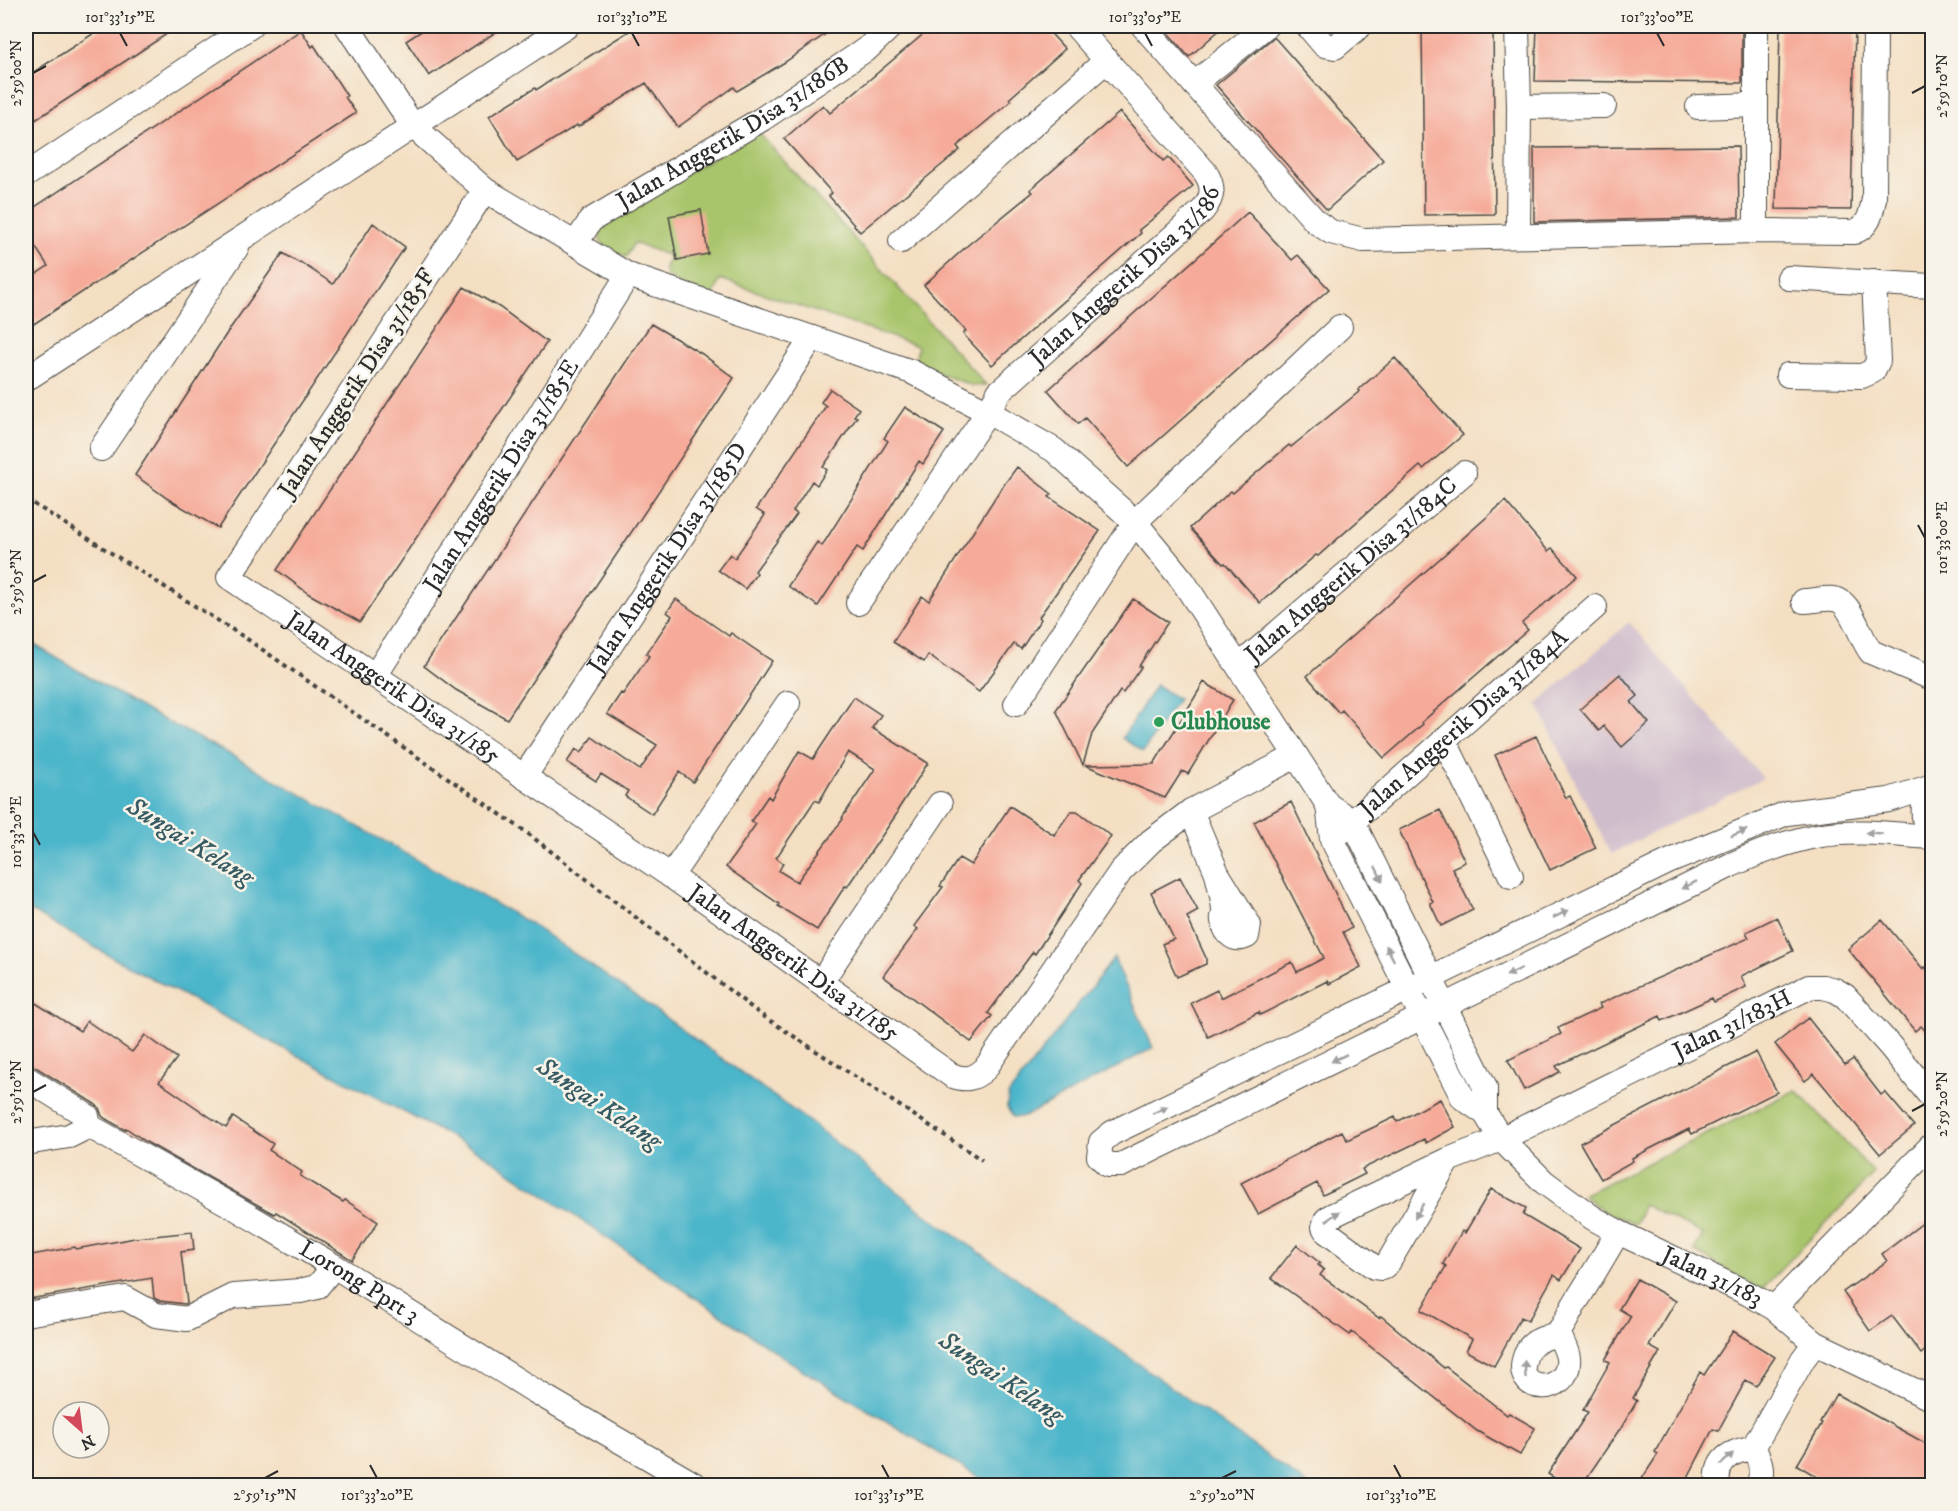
<svg xmlns="http://www.w3.org/2000/svg" width="1958" height="1511" viewBox="0 0 1958 1511" font-family="'IM FELL DW Pica',serif">
<rect width="100%" height="100%" fill="#f7f3e8"/>
<filter id="ink" filterUnits="userSpaceOnUse"><feTurbulence type="fractalNoise" baseFrequency=".0167" numOctaves="2"/><feDisplacementMap in="SourceGraphic" scale="12" xChannelSelector="R" yChannelSelector="G"/><feConvolveMatrix kernelMatrix="1 2 1 2 8 2 1 2 1" color-interpolation-filters="sRGB"/></filter>
<filter id="wash" filterUnits="userSpaceOnUse"><feTurbulence type="fractalNoise" baseFrequency=".008" numOctaves="4" result="noise"/><feDisplacementMap in="SourceGraphic" scale="24" xChannelSelector="R" yChannelSelector="G"/><feGaussianBlur stdDeviation="1.35" result="paint"/><feColorMatrix in="noise" values="0 0 0 0 0 0 0 0 0 0 0 0 0 0 0 0 0 1.4 0 .05"/><feComposite in="paint" operator="in"/></filter>
<g filter="url(#wash)">
<rect width="100%" height="100%" fill="#f4dfc3"/>
<path fill="#d0bdcc" d="M1629,622L1763,778L1611,854L1537,704Z"/>
<path fill="#a9c56c" stroke="#6a784c" stroke-width="1.5" d="M757,131L986,385L973,386L920,366L915,363L918,346L720,279L713,297C702,293 671,284 666,274C663,267 668,262 670,256L634,243L626,257L610,250L600,241V231L608,221Z
M1796,1090L1874,1173L1761,1290L1694,1251L1703,1234L1644,1205L1635,1224L1603,1211L1583,1195Z"/>
<path fill="#4cb5ca" stroke="#3c707a" stroke-width="1.5" d="M26,640L149,712L233,756L531,924L644,1002L811,1123L929,1217L1083,1324L1308,1485H991L801,1369L483,1154L117,960L26,908Z
M1156,685L1178,699L1143,752L1122,738Z
M1114,958L1153,1048L1024,1117H1013L1007,1108L1008,1095Z"/>
<g id="blocks">
<path fill="#f6ab9a" fill-rule="evenodd" d="M105,26H179L26,126V77Z
M429,26H505L429,76L406,41Z
M637,26H837L785,62L737,91L734,87L678,127L646,83L578,127L577,125L517,162L489,116L535,88L536,90Z
M933,26H1044L1065,49L1009,99L1011,101L957,146L960,150L860,232L829,196L832,193L784,139L823,105L830,113Z
M1162,26H1224L1189,57Z
M1422,26H1493L1495,214L1424,215Z
M1537,26H1742V83L1535,81Z
M1780,26H1855L1851,210L1776,209Z
M301,30L312,47L314,45L347,96L345,97L356,113L26,329V281L48,266L26,233V213Z
M1274,37L1383,160L1327,210L1216,85Z
M1120,112L1163,161L1168,157L1193,186L1139,230L1141,233L992,365L963,334L966,331L924,285L968,245L1033,192L1030,190Z
M1738,146L1739,217L1534,222V148Z
M701,210L708,254L677,260L669,216Z
M1248,212L1292,260L1298,255L1329,289L1128,467L1085,418L1078,424L1048,390Z
M373,223L405,247L218,528L168,499L135,475L227,333L283,253L299,263L300,262L333,284Z
M464,287L499,307L547,342L360,622L309,594L277,570Z
M651,324L702,354L734,378L507,719L456,690L424,666Z
M1395,358L1463,435L1423,469L1420,466L1318,556L1316,555L1260,603L1225,563L1223,564L1190,528L1231,491L1233,493L1289,445L1291,447L1360,391L1358,390Z
M830,389L859,409L854,416L857,417L823,467L827,470L817,485L812,481L793,511L797,514L755,571L757,573L745,589L718,570L730,554L735,558L765,515L756,509L826,406L821,402Z
M905,407L944,432L923,464L919,461L863,551L857,547L818,606L788,586L817,542L822,546L888,441L884,438Z
M1017,467L1052,494L1049,497L1100,531L1039,617L1041,619L1021,649L1014,644L979,692L928,655L924,662L893,642L922,596L929,601L1000,490Z
M1505,501L1548,551L1552,548L1577,576L1522,623L1528,630L1422,722L1423,724L1384,758L1342,710L1339,713L1307,676Z
M676,599L729,636L731,633L772,661L693,782L679,772L652,814L625,796L628,791L601,774L596,781L567,762L576,749L581,753L592,737L640,770L657,745L607,714L621,693L623,694L649,656L646,654L672,616L667,612Z
M1133,599L1168,622L1139,666L1141,667L1123,693L1120,691L1092,734L1083,765L1056,710Z
M1620,674L1638,696L1631,702L1649,723L1622,747L1604,726L1599,731L1580,709Z
M1204,682L1233,700L1188,774L1182,771L1165,798L1085,765L1154,764Z
M854,697L881,715L872,728L928,763L897,811L898,812L847,887L845,886L817,930L778,906L779,904L726,867L756,824L751,821L768,796L771,799L799,751L813,759ZM848,752L875,769L842,818L843,819L797,882L779,871L783,863L776,858L815,800L819,802Z
M1536,736L1566,798L1570,796L1596,848L1550,870L1495,755Z
M1291,802L1352,928L1343,932L1361,967L1329,984L1327,981L1260,1015L1259,1012L1208,1037L1191,1003L1217,990L1221,998L1292,962L1297,972L1324,958L1254,822Z
M1010,806L1054,835L1071,811H1077L1111,836L1079,880L1082,883L1035,954L1033,952L988,1013L992,1016L971,1042L883,976L918,929L914,926L943,887L940,886L959,858L971,865Z
M1440,810L1465,862L1452,868L1473,910L1441,926L1430,903L1433,902L1399,830Z
M1180,877L1198,911L1187,917L1206,958V964L1177,977L1162,944L1174,939L1151,892Z
M1777,917L1793,951L1741,976L1746,987L1714,1002L1712,998L1662,1021L1660,1016L1556,1066L1560,1072L1524,1090L1508,1060L1561,1034L1558,1028L1601,1008L1599,1004L1749,938L1746,932Z
M1882,920L1923,969L1925,967L1932,976V1038L1921,1026L1915,1031L1848,949Z
M34,1002L80,1031L87,1021L132,1052L145,1035L177,1058L159,1082L226,1128L233,1117L273,1144L269,1150L302,1172L300,1176L343,1202L345,1200L378,1222L352,1260L276,1212L274,1214L148,1143L126,1128L125,1130L106,1119L102,1116L99,1108L95,1104L34,1066L26,1064V1016Z
M1808,1018L1845,1065L1853,1059L1881,1095L1885,1092L1914,1126L1880,1154L1814,1074L1805,1081L1775,1044Z
M1756,1052L1777,1092L1692,1134L1689,1129L1632,1158L1633,1161L1601,1179L1580,1143Z
M1440,1099L1455,1127L1426,1143L1424,1139L1362,1169L1365,1174L1323,1195L1317,1183L1258,1214L1241,1183L1342,1131L1347,1140L1395,1117L1397,1122Z
M1491,1189L1526,1208L1523,1215L1580,1249L1561,1280L1554,1275L1528,1321L1521,1317L1494,1366L1466,1351L1472,1339L1421,1310L1446,1266L1443,1264L1462,1231L1465,1233Z
M1932,1216V1345L1921,1354L1892,1316L1870,1331L1843,1292L1887,1261L1882,1254Z
M192,1232L194,1250L181,1252L187,1303L185,1304L160,1301L154,1298L152,1278L29,1299L26,1281V1256L75,1247L76,1249L135,1238Z
M1297,1245L1320,1263L1318,1265L1324,1270L1320,1275L1379,1318L1381,1316L1444,1368L1446,1367L1507,1415L1509,1413L1535,1428L1520,1455L1477,1431L1352,1332L1350,1335L1271,1278Z
M1637,1279L1676,1301L1649,1346L1660,1352L1633,1398L1637,1401L1620,1430H1619L1582,1485H1566L1548,1474L1588,1412L1583,1410L1610,1362L1605,1360L1631,1316L1619,1309Z
M1733,1331L1775,1357L1756,1386L1746,1380L1718,1431L1713,1429L1684,1485H1638L1658,1454L1655,1452L1700,1372L1704,1375Z
M1836,1394L1932,1447V1468L1922,1485H1831L1797,1465L1822,1423L1820,1422Z"/>
</g>
</g>
<g filter="url(#ink)">
<use href="#blocks" fill-opacity="0" stroke="#494642" stroke-width="1.5"/>
<g fill="none" stroke-linecap="round" stroke-linejoin="round">
<defs>
<g id="minor">
<path d="M347,26L413,126L485,190L628,275L912,372L988,412L1054,450L1135,522L1183,581L1328,805L1353,822L1485,1087V1113"/>
<path d="M1143,26L1316,222L1331,232L1363,240L1756,231L1854,232C1870,226 1871,213 1874,199L1875,26"/>
<path d="M1308,26L1324,45L1335,47L1360,26"/>
<path d="M1517,26L1519,107L1518,236"/>
<path d="M1756,26V231"/>
<path d="M1194,84L1266,26"/>
<path d="M1519,107L1604,106"/>
<path d="M1698,107L1756,105"/>
<path d="M26,175L251,26"/>
<path id="s1" d="M485,190L229,577L671,876L951,1075C965,1081 974,1079 985,1069L1121,871L1151,841L1191,811L1296,756"/>
<path d="M901,241L1107,60"/>
<path id="s2" d="M576,243L591,220L762,119L868,48L891,26"/>
<path d="M1789,278L1932,286"/>
<path d="M1788,375L1862,376L1873,371L1878,361L1874,282"/>
<path d="M26,379L567,26"/>
<path d="M101,449L237,247"/>
<path d="M1804,601C1813,601 1824,598 1833,599C1851,599 1860,639 1871,652L1932,678"/>
<path id="s3" d="M858,603L988,412L999,392L1203,210C1214,196 1214,186 1205,172L1076,26"/>
<path id="s4" d="M1239,666L1464,473"/>
<path id="s5" d="M375,676L628,275"/>
<path d="M1016,704L1135,522L1340,327"/>
<path d="M1444,740L1511,876"/>
<path id="s6" d="M524,777L812,338"/>
<path d="M1932,786L1889,800L1787,813L1668,862L1112,1133L1101,1142L1099,1156L1108,1165H1121L1731,865C1760,852 1790,840 1822,835C1859,829 1896,835 1932,837"/>
<path id="s7" d="M1328,805L1332,839L1463,1098L1485,1113L1501,1139L1544,1182L1593,1218L1618,1232L1749,1294L1774,1308L1815,1343L1932,1399"/>
<path d="M1191,811L1217,873L1249,925L1247,936C1235,942 1226,935 1223,921C1222,916 1224,917 1224,912C1224,899 1219,885 1217,873"/>
<path id="s8" d="M1341,832L1595,607"/>
<path d="M671,876L788,703"/>
<path d="M821,982L940,804"/>
<path id="s9" d="M26,1078L87,1116L89,1126L232,1206L334,1266L533,1390L697,1486"/>
<path d="M26,1143L69,1136L89,1126"/>
<path id="s10" d="M1448,1160L1388,1263L1382,1268L1374,1267L1327,1232L1324,1227L1326,1220L1331,1216L1448,1160L1501,1139L1809,987H1823L1835,990L1845,996L1890,1046L1932,1098"/>
<path d="M1774,1308L1932,1145"/>
<path d="M26,1314L125,1298L156,1315L187,1319L233,1296L300,1291L317,1287L334,1266"/>
<path d="M1558,1332C1561,1340 1567,1350 1568,1358C1572,1396 1509,1397 1526,1354C1533,1336 1550,1340 1559,1331C1565,1324 1570,1312 1575,1303C1590,1280 1604,1256 1618,1232"/>
<path d="M1753,1448L1803,1359L1815,1343"/>
<path d="M1753,1448C1761,1460 1764,1472 1758,1486"/>
<path d="M1718,1486C1715,1460 1730,1451 1753,1448"/>
</g>
<path id="major" d="M1932,790C1925,804 1925,819 1932,833"/>
</defs>
<use href="#minor" stroke="#494642" stroke-width="26"/>
<use href="#major" stroke="#494642" stroke-width="32"/>
<path stroke="#494642" stroke-width="4" stroke-dasharray="4.5 4.5" stroke-linecap="butt" d="M26,499L247,639L526,832L760,1014L982,1160"/>
<use href="#minor" stroke="#fff" stroke-width="24"/>
<use href="#major" stroke="#fff" stroke-width="30"/>
</g>
<defs><path id="oneway-solid" d="M-6-.8H1V-3.2L6.5 0L1 3.2V.8H-6Z" transform="scale(1.5)"/></defs>
<g fill="#a0a0a0">
<use href="#oneway-solid" transform="translate(1739 833) rotate(-22)"/>
<use href="#oneway-solid" transform="translate(1874 833) rotate(-177)"/>
<use href="#oneway-solid" transform="translate(1379 874) rotate(64)"/>
<use href="#oneway-solid" transform="translate(1689 885) rotate(154)"/>
<use href="#oneway-solid" transform="translate(1561 914) rotate(-26)"/>
<use href="#oneway-solid" transform="translate(1390 953) rotate(-117)"/>
<use href="#oneway-solid" transform="translate(1514 972) rotate(154)"/>
<use href="#oneway-solid" transform="translate(1339 1058) rotate(154)"/>
<use href="#oneway-solid" transform="translate(1160 1110) rotate(-26)"/>
<use href="#oneway-solid" transform="translate(1419 1211) rotate(120)"/>
<use href="#oneway-solid" transform="translate(1333 1216) rotate(-35)"/>
<use href="#oneway-solid" transform="translate(1525 1369) rotate(-94)"/>
<use href="#oneway-solid" transform="translate(1727 1459) rotate(-43)"/>
</g>
</g>
<path fill="none" stroke="#2b2b2b" stroke-width="2" d="M120,33L127,46M632,33L639,46M1145,33L1152,46M1657,33L1664,46M33,73L46,66M1912,93L1925,86M1918,525L1925,538M33,582L46,575M33,832L40,845M33,1092L46,1085M1912,1111L1925,1104M370,1465L377,1478M882,1465L889,1478M1394,1465L1401,1478M265,1478L278,1471M1222,1478L1236,1471"/>
<circle fill="#2e9e5b" stroke="#f7f3e8" stroke-width="2" cx="1159" cy="722" r="6"/>
<g text-anchor="middle" dominant-baseline="central" stroke-width="5" stroke-linejoin="round" paint-order="stroke">
<g font-size="24" fill="#2b2b2b" stroke="#f7f3e8">
<text stroke="none"><textPath href="#s2" startOffset="194">Jalan Anggerik Disa 31/186B</textPath></text>
<text stroke="none"><textPath href="#s3" startOffset="426">Jalan Anggerik Disa 31/186</textPath></text>
<text transform="translate(357 383) rotate(-57)">Jalan Anggerik Disa 31/185F</text>
<text stroke="none"><textPath href="#s5" startOffset="237">Jalan Anggerik Disa 31/185E</textPath></text>
<text stroke="none"><textPath href="#s6" startOffset="262">Jalan Anggerik Disa 31/185D</textPath></text>
<text stroke="none"><textPath href="#s4" startOffset="148">Jalan Anggerik Disa 31/184C</textPath></text>
<text stroke="none"><textPath href="#s1" startOffset="662">Jalan Anggerik Disa 31/185</textPath></text>
<text stroke="none"><textPath href="#s8" startOffset="164">Jalan Anggerik Disa 31/184A</textPath></text>
<text stroke="none"><textPath href="#s1" startOffset="1148">Jalan Anggerik Disa 31/185</textPath></text>
<text stroke="none"><textPath href="#s10" startOffset="658">Jalan 31/183H</textPath></text>
<text stroke="none"><textPath href="#s7" startOffset="636">Jalan 31/183</textPath></text>
<text stroke="none"><textPath href="#s9" startOffset="394">Lorong Pprt 3</textPath></text>
</g>
<g font-size="24" font-weight="bold" fill="#27864d" stroke="#f7f3e8" text-anchor="start">
<text x="1171" y="722">Clubhouse</text>
</g>
<g font-size="26" font-style="italic" fill="#375b63" stroke="#f7f3e8">
<text transform="translate(190 842) rotate(32)">Sungai Kelang</text>
<text transform="translate(599 1104) rotate(34)">Sungai Kelang</text>
<text transform="translate(1001 1378) rotate(34)">Sungai Kelang</text>
</g>
</g>
<rect width="1958" height="1511" fill="none" stroke="#f7f3e8" stroke-width="66"/>
<g transform="translate(81 1430) rotate(152)"><circle r="28" fill="#f7f3e8" stroke="#a5a39c" stroke-width="1.5"/>
<path d="M0-4.5L10 22L0 15L-10 22Z" fill="#d1495b"/>
<text y="-9" font-size="16" font-weight="bold" text-anchor="middle" fill="#2b2b2b">N</text>
</g>
<rect x="33" y="33" width="1892" height="1445" fill="none" stroke="#2b2b2b" stroke-width="2"/>
<g font-size="15" text-anchor="middle" fill="#2b2b2b">
<text x="120" y="22">101°33'15"E</text>
<text x="632" y="22">101°33'10"E</text>
<text x="1145" y="22">101°33'05"E</text>
<text x="1657" y="22">101°33'00"E</text>
<text transform="translate(16 73) rotate(-90)" y="5">2°59'00"N</text>
<text transform="translate(1942 86) rotate(-90)" y="5">2°59'10"N</text>
<text transform="translate(1942 538) rotate(-90)" y="5">101°33'00"E</text>
<text transform="translate(16 582) rotate(-90)" y="5">2°59'05"N</text>
<text transform="translate(16 832) rotate(-90)" y="5">101°33'20"E</text>
<text transform="translate(16 1092) rotate(-90)" y="5">2°59'10"N</text>
<text transform="translate(1942 1104) rotate(-90)" y="5">2°59'20"N</text>
<text x="265" y="1500">2°59'15"N</text>
<text x="377" y="1500">101°33'20"E</text>
<text x="889" y="1500">101°33'15"E</text>
<text x="1222" y="1500">2°59'20"N</text>
<text x="1401" y="1500">101°33'10"E</text>
</g>
</svg>
